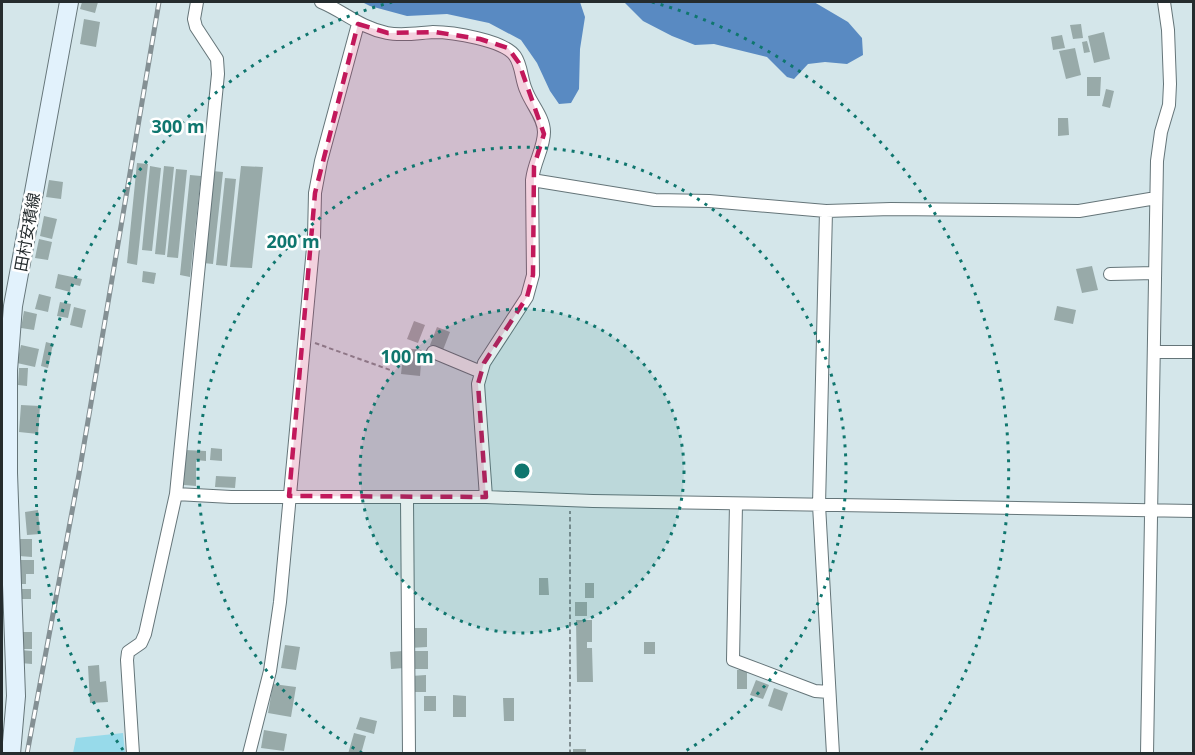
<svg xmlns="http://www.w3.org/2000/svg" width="1195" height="755" viewBox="0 0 1195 755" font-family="'Open Sans','Noto Sans JP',sans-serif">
<rect width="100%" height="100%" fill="#d4e6ea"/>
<path fill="#97daea" d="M123,733L125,753H73L76,738Z"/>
<path fill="#598ac2" d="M362,2H580L585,17L580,49L579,89L571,103L559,104L550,91L537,63L521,40L489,23L447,14L407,16L370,6Z
M624,2H814L848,22L862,38L863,55L847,64L825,62L808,64L794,79L787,77L767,57L714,44L695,45L672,36L643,21Z"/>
<path fill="#98aaa9" d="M82,2H98L95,13L80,9Z
M84,19L100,22L96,47L80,44Z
M1081,24L1083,38L1073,39L1070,25Z
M1104,32L1110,59L1094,63L1088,36Z
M1062,35L1065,48L1053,50L1051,37Z
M1087,41L1090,52L1084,53L1082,42Z
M1075,48L1081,75L1066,79L1059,51Z
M1087,77H1101L1100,96H1087Z
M1106,89L1114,91L1110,108L1102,106Z
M1058,118H1068L1069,135L1058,136Z
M137,163L148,164L137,265L127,263Z
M150,166L161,168L152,251L142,250Z
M164,166L174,167L165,255L155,254Z
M241,166L263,167L252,268L230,267Z
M176,169L187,170L178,258L167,257Z
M212,171L223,172L213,264L203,263Z
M190,175L201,176L190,277L180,275Z
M225,178L236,179L227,266L216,265Z
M49,180L63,182L61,199L46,197Z
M44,216L57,219L52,239L40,236Z
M39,239L52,242L48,260L35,258Z
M1092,266L1098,290L1082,293L1076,269Z
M143,271L156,273L154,284L142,282Z
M58,274L82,279L80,286L71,284L70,292L55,288Z
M39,294L51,297L48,312L35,309Z
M60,302L71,304L68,318L57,316Z
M1057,306L1076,310L1073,324L1054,320Z
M74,307L86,310L82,328L70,325Z
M24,311L37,314L34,330L21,328Z
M414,321L425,325L418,343L407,339Z
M437,327L450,332L443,350L430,345Z
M46,342L53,344L48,368L41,366Z
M21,345L39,349L35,367L17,363Z
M404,348L422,350L420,376L401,374Z
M19,368H28L27,386L18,385Z
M21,405L40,406L38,434L19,432Z
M211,448L222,449V461L210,460Z
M185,450L206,451V461L196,460V486L184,485Z
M216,476L236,477L235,488L215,487Z
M38,510L40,534L27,535L25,512Z
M19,539H32V557L19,556Z
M19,560H34V574H26V584H19Z
M539,578H548L549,595H539Z
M585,583H594V598H585Z
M22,589H31V599H22Z
M575,602H587V616H575Z
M576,620H592V642H587V648H592L593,682H577Z
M409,628H427V647L409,648Z
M22,632H32V649H21Z
M644,642H655V654H644Z
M285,645L300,647L296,670L281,668Z
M20,650L32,651V664L20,663Z
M403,651L404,668L391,669L390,652Z
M413,651H428V669H413Z
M99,665L100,682L106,681L108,702L90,703L88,666Z
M737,670H747V689H737Z
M426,675V692H411V676Z
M756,680L769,685L763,699L750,695Z
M273,684L296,687L291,717L268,713Z
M774,688L788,693L782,711L768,706Z
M453,695L466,696V717H453Z
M424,696H436V711H424Z
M503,698H514V721H504Z
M360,717L377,721L374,734L356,729Z
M264,730L287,734L284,751L261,748Z
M354,733L366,736L361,754H348Z
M573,749H586V754H573Z"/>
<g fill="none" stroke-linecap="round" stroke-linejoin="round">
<defs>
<path id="minor" d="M321,2C345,12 359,27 387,33C402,36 418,33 433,32C452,32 504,40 515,56C522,66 521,79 526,90C531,104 544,117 544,132C544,148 534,162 532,180L533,275L527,297L484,363L478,384L486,497
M532,180L655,200L709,201L826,211L891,209L1079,211L1156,198
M826,211L819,505L833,754
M1110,274L1155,273
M433,352L481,372
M1154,352H1194
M176,494L218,74L217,59L196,27L194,19L197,2
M407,499L409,754
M736,504L733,660L815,691L829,692
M133,754L127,660L128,652L141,643L145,634L176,494L231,497H486L593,501L1194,511
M249,754L270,671L280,602L314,237L315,193L321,161L358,24
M1147,754L1157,161L1161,132L1169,105L1170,84L1168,30L1164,2"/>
<path id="secondary" d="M11,754L16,696L8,473V370L13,306L69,2"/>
</defs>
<use href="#minor" stroke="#657579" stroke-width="14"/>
<use href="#secondary" stroke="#657579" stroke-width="20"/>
<path stroke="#818e91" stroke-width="2" stroke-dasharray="4.5 3" stroke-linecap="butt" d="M315,343L393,371
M570,754V511"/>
<use href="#minor" stroke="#fff" stroke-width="12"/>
<use href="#secondary" stroke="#e2f2fc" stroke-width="18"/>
<defs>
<path id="rail" d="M27,754L79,474L159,2"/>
</defs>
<use href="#rail" stroke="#849094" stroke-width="5"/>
<use href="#rail" stroke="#fff" stroke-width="3" stroke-dasharray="9" stroke-linecap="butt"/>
</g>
<path fill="#c2185b" fill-opacity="0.2" stroke="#c2185b" stroke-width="4.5" stroke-dasharray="12 8" stroke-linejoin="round" d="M358,24L388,33L435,32L480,39L508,48L519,63L544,134L534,166L533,275L527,297L484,363L478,384L486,497L289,496L315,193Z"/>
<circle cx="522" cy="471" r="162" fill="#0f766e" fill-opacity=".12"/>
<g fill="none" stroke="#0f766e" stroke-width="3" stroke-dasharray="3 6">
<circle cx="522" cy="471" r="162"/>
<path d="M362 753A324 324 0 1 1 682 753"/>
<path d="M123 750A487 487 0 0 1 392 2M652 2A487 487 0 0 1 921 750"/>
</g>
<g text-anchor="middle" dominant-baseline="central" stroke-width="5" stroke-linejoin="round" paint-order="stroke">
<g font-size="16" fill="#252c2e" stroke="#fff">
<text transform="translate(27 232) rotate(-80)">田村安積線</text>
</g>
</g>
<circle cx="522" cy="471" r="9" fill="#0f766e" stroke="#fff" stroke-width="3"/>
<g font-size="18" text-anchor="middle" font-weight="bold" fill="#0f766e" stroke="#fff" stroke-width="5" stroke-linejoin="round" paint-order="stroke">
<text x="178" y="133">300 m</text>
<text x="293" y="248">200 m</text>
<text x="407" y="363">100 m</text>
</g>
<rect width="1195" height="755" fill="none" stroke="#252c2e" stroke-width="6"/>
</svg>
